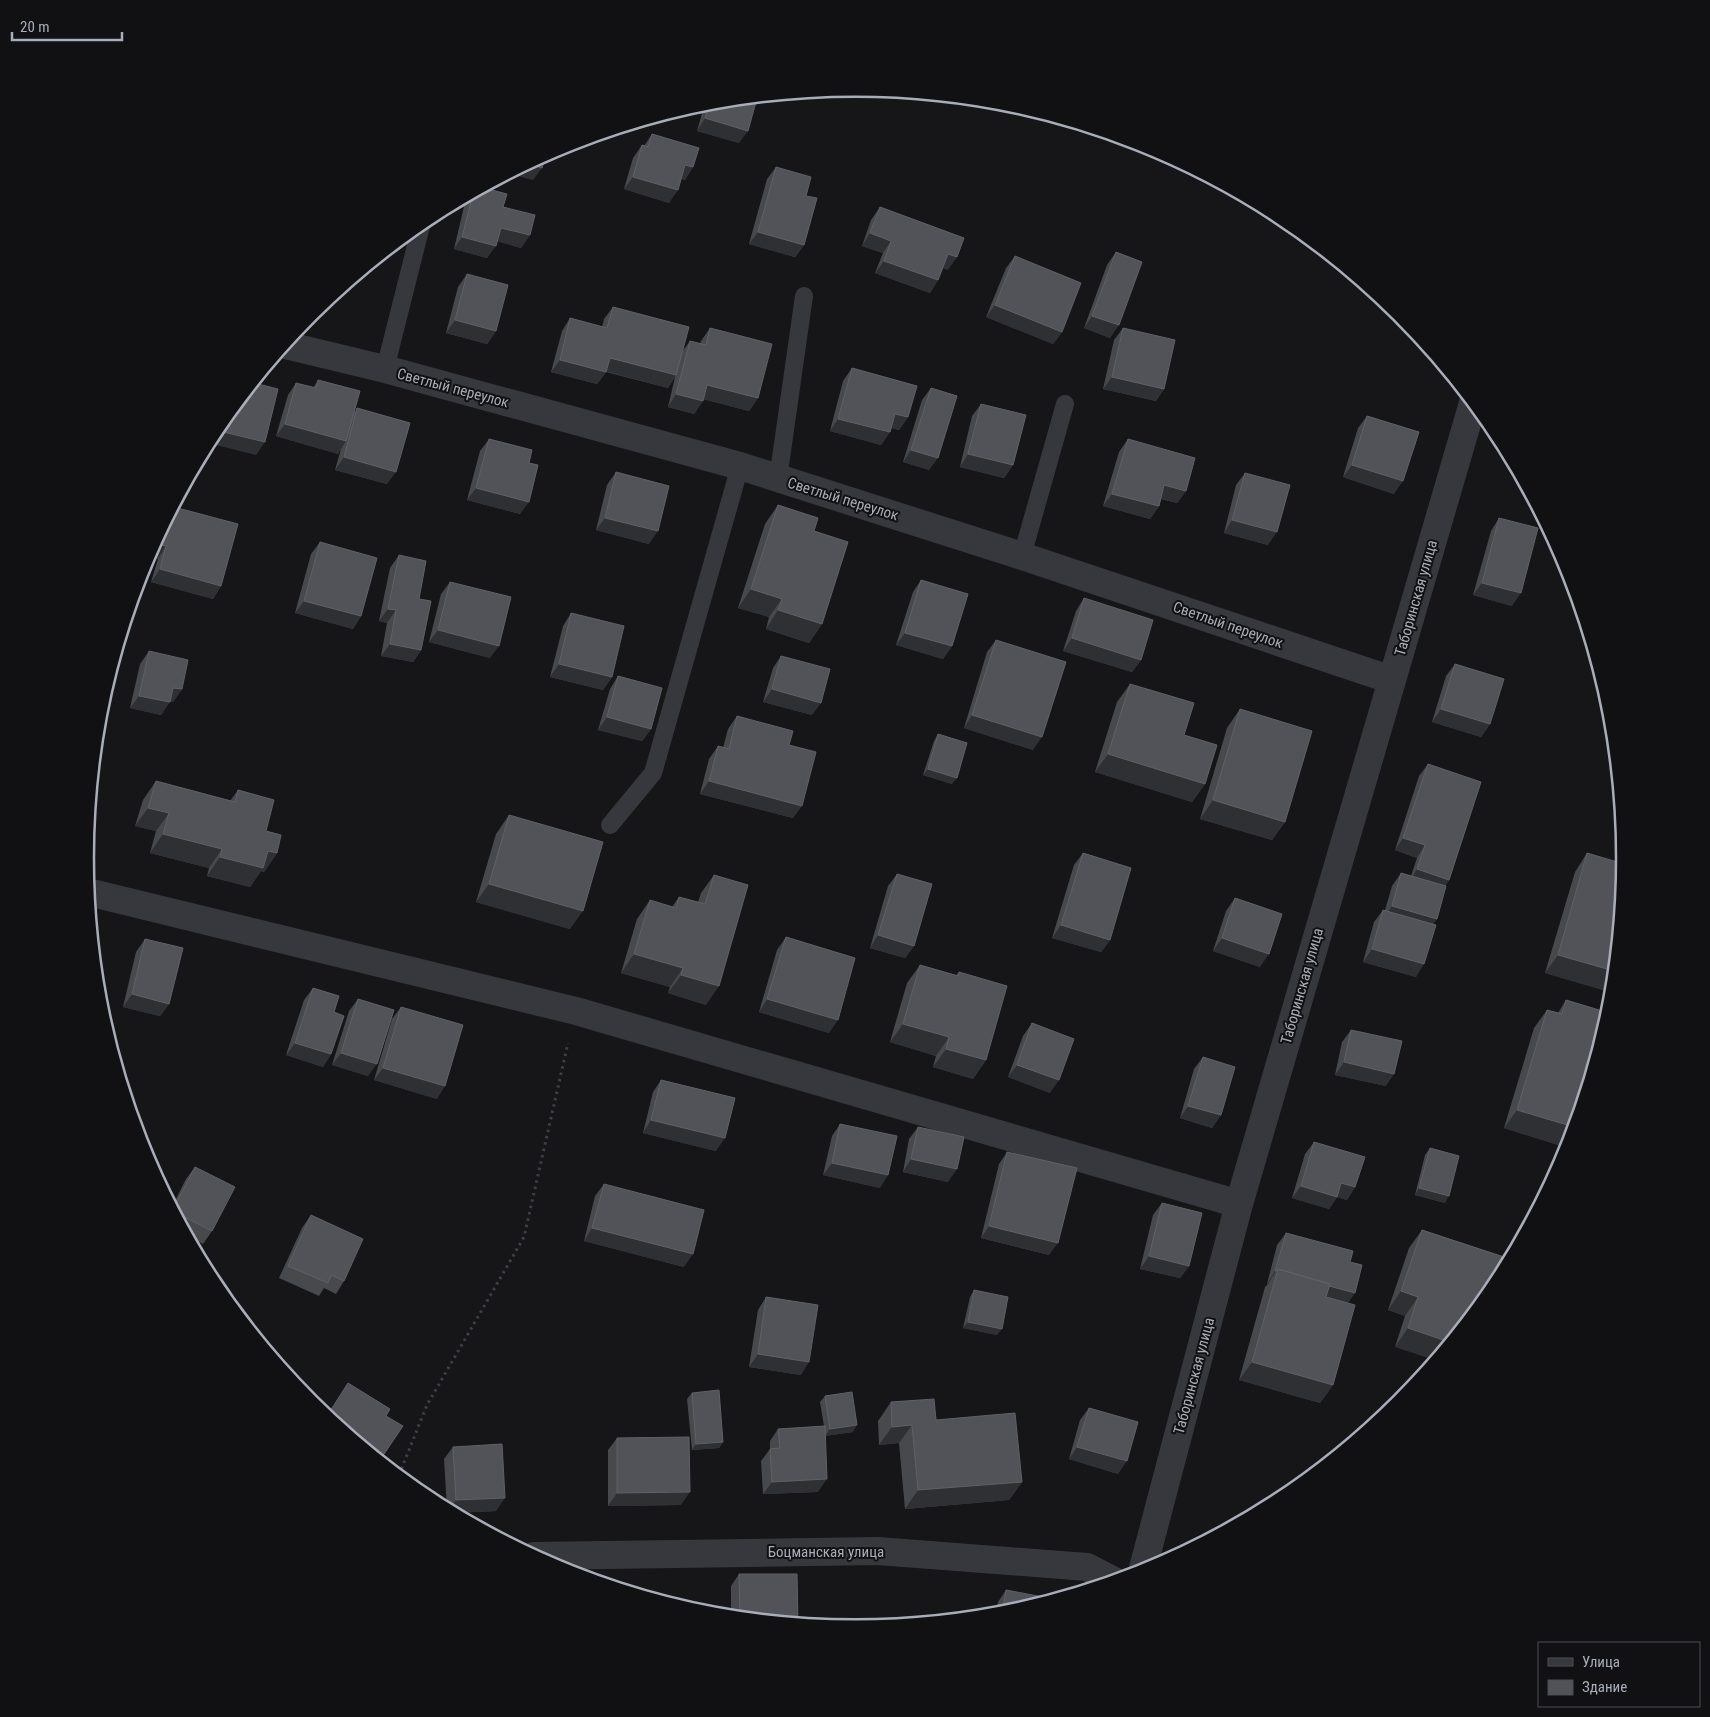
<svg xmlns="http://www.w3.org/2000/svg" width="1710" height="1717" viewBox="0 0 1710 1717" font-family="'Roboto Condensed',sans-serif">
<rect width="100%" height="100%" fill="#161618"/>
<g fill="none" stroke-linecap="round" stroke-linejoin="round">
<path stroke="#3d3f44" stroke-width="3" stroke-dasharray="2.5 4" stroke-linecap="butt" d="M399,1475L427,1405L524,1237L568,1043"/>
<path stroke="#37383d" stroke-width="18" d="M385,369L422,222
M778,479L804,296
M1022,556L1065,404
M610,825L653,773L740,466"/>
<path stroke="#37383d" stroke-width="28" d="M285,345L385,369L740,466L1022,556L1392,680
M88,892L576,1011L1239,1204
M534,1556L878,1551L1087,1567L1114,1581
M1142,1572L1239,1204L1473,403"/>
</g>
<path fill="#47494d" d="M757,98L739,143L697,131L705,103Z
M652,134L693,167L685,180L681,179L669,203L624,189L633,158L642,145L644,146Z
M776,167L806,196L804,245L795,257L749,244L767,179Z
M484,188L530,235L521,248L497,241L487,258L454,249L466,198Z
M880,207L948,270L943,268L938,280L930,293L875,273L883,253L862,246L871,220Z
M1116,252L1110,338L1084,328L1107,265Z
M1015,256L1062,332L1053,344L986,317L1006,268Z
M467,274L496,331L487,344L446,333L458,287Z
M613,307L682,352L690,341L700,344L701,341L710,328L758,398L749,411L703,399V401L694,414L668,407L675,377L668,388L606,372L597,384L551,372L562,331L570,318L602,327L604,319Z
M1123,328L1164,389L1156,401L1103,389L1114,340Z
M852,368L908,417L899,430L891,428L890,432L881,445L830,431L843,381Z
M318,380L355,412L357,408L387,484L335,470L341,449L338,454L276,436L288,395L296,383L313,388Z
M931,388L929,470L903,462L922,400Z
M981,404L1013,465L1004,478L960,467L972,416Z
M1367,416L1394,494L1343,477L1358,428Z
M489,439L529,463L520,514L467,500L480,451Z
M1128,439L1186,491L1177,503L1161,499L1159,506L1150,519L1103,506L1119,452Z
M616,472L649,544L596,530L607,485Z
M1245,473L1268,545L1224,533L1236,485Z
M778,505L814,531L822,624L809,643L766,629L769,617L738,608L765,524Z
M174,507L221,586L213,599L151,582L158,559L148,556Z
M1499,518L1512,606L1473,595L1491,531Z
M320,542L361,616L353,629L295,613L311,554Z
M399,555L419,599L421,650L413,662L381,656L387,623L379,621L390,568Z
M921,580L952,646L943,659L896,645L913,592Z
M450,582L490,658L429,642L441,594Z
M1084,598L1141,660L1132,672L1063,651L1076,611Z
M571,613L612,677L603,690L550,677L563,626Z
M996,640L1033,750L964,728L987,652Z
M149,651L182,689L173,702L170,701L161,715L130,708L140,664Z
M781,656L812,715L763,702L773,668Z
M1455,664L1490,724L1481,737L1432,722L1446,676Z
M618,676L651,729L642,741L598,730L610,689Z
M1130,684L1184,735L1205,784L1192,802L1095,772L1117,702Z
M1240,709L1285,822L1272,840L1200,819L1227,728Z
M737,716L789,745L793,818L700,794L709,759L718,746L723,748L728,729Z
M938,734L952,784L923,775L934,741Z
M1428,764L1449,880L1445,886L1437,919L1433,924L1416,977L1363,962L1374,922L1383,910H1385L1392,886L1401,873L1411,876L1417,858L1395,850L1419,776Z
M156,781L230,801L238,790L266,831L277,853L264,872L261,871L250,887L207,876L209,868L150,853L156,831L135,826L143,800Z
M509,815L570,929L476,902L496,834Z
M1083,853L1110,940L1101,952L1052,938L1074,865Z
M1587,853L1610,992L1545,973L1575,872Z
M897,874L914,946L905,958L870,948L888,886Z
M714,875L706,1005L668,993L670,987L621,973L637,919L650,900L672,907L679,897L698,902L701,893Z
M1235,898L1260,967L1213,951L1226,911Z
M786,937L829,1033L759,1012L777,950Z
M145,939L169,1004L160,1016L123,1007L136,952Z
M920,965L956,975L959,972L986,1060L973,1079L933,1067L936,1056L890,1042L907,983Z
M313,988L334,1012L331,1054L323,1067L286,1055L304,1000Z
M358,999L368,1076L332,1065L349,1011Z
M1566,1000L1609,1013L1568,1148L1504,1128L1534,1028L1547,1010L1558,1013Z
M401,1007L437,1099L374,1080L392,1019Z
M1032,1023L1050,1093L1008,1077L1023,1036Z
M1351,1030L1386,1086L1335,1075L1342,1042Z
M1203,1057L1221,1115L1212,1128L1180,1118L1194,1069Z
M661,1080L716,1151L643,1133L653,1092Z
M840,1124L880,1188L823,1175L832,1136Z
M918,1127L948,1182L903,1172L909,1139Z
M1314,1142L1355,1187L1347,1200L1337,1197L1329,1209L1292,1198L1305,1154Z
M1430,1148L1445,1203L1415,1195L1425,1155Z
M1007,1152L1049,1255L981,1238L999,1164Z
M195,1167L212,1231L203,1244L188,1236L172,1207L186,1179Z
M604,1184L684,1267L584,1241L595,1196Z
M1162,1203L1189,1266L1180,1278L1140,1269L1153,1215Z
M311,1215L344,1281L336,1294L324,1288L319,1296L279,1278L302,1228Z
M1422,1230L1510,1259L1395,1347L1405,1316L1388,1310L1409,1248Z
M1286,1233L1350,1262L1348,1303L1333,1385L1320,1403L1239,1380L1265,1287L1268,1284H1267L1277,1245Z
M974,1290L997,1335L963,1328L970,1297Z
M766,1297L801,1375L749,1367L758,1310Z
M692,1393L723,1442L719,1448L692,1450L687,1399Z
M825,1396L853,1432L825,1436V1431L818,1492L763,1494L761,1461L770,1449V1441L778,1429L824,1426L820,1402Z
M891,1402L936,1420L1022,1482L1009,1500L905,1509L899,1443L879,1445L878,1421Z
M1089,1408L1118,1474L1069,1459L1080,1420Z
M617,1438L681,1505L608,1506V1450Z
M453,1447L496,1511L454,1513L447,1509L444,1459Z
M739,1574L798,1623L731,1616V1586Z
M1006,1590L1005,1614L995,1615L998,1602Z"/>
<path fill="#2f3033" d="M705,118L748,131L739,143L697,131Z
M529,164L542,168L533,180L510,174Z
M685,165L693,167L685,180L676,177Z
M633,177L678,190L669,203L624,189Z
M501,228L530,235L521,248L492,240Z
M758,232L804,245L795,257L749,244Z
M870,233L891,241L883,253L862,246Z
M462,237L496,246L487,258L454,249Z
M948,254L957,257L948,270L939,266Z
M884,261L938,280L930,293L875,273Z
M995,305L1062,332L1053,344L986,317Z
M1092,316L1119,325L1110,338L1084,328Z
M455,320L496,331L487,344L446,333Z
M610,358L676,375L668,388L601,370Z
M560,360L606,372L597,384L551,372Z
M1112,377L1164,389L1156,401L1103,389Z
M707,385L758,398L749,411L698,398Z
M676,394L703,401L694,414L668,407Z
M895,414L908,417L899,430L886,426Z
M838,419L890,432L881,445L830,431Z
M285,424L346,441L338,454L276,436Z
M215,430L265,442L256,455L208,443Z
M911,450L938,458L929,470L903,462Z
M968,454L1013,465L1004,478L960,467Z
M344,457L396,472L387,484L335,470Z
M1352,465L1403,481L1394,494L1343,477Z
M1164,485L1186,491L1177,503L1156,497Z
M476,488L529,502L520,514L467,500Z
M1112,494L1159,506L1150,519L1103,506Z
M605,518L658,531L649,544L596,530Z
M1232,520L1277,532L1268,545L1224,533Z
M156,544L166,546L158,559L148,556Z
M160,569L221,586L213,599L151,582Z
M1482,583L1521,593L1512,606L1473,595Z
M751,589L782,599L769,617L738,608Z
M304,601L361,616L353,629L295,613Z
M388,609L396,610L387,623L379,621Z
M778,610L822,624L809,643L766,629Z
M438,630L499,646L490,658L429,642Z
M905,633L952,646L943,659L896,645Z
M1072,638L1141,660L1132,672L1063,651Z
M390,644L421,650L413,662L381,656Z
M559,664L612,677L603,690L550,677Z
M173,688L182,689L173,702L164,700Z
M772,689L821,703L812,715L763,702Z
M139,696L170,702L161,715L130,708Z
M1441,709L1490,724L1481,737L1432,722Z
M972,715L1042,737L1033,750L964,728Z
M607,717L651,729L642,741L598,730Z
M1108,754L1205,784L1192,802L1095,772Z
M928,769L957,778L952,784L923,775Z
M709,781L802,806L793,818L700,794Z
M1213,800L1285,822L1272,840L1200,819Z
M148,808L169,813L156,831L135,826Z
M163,834L222,849L209,868L150,853Z
M1403,838L1425,845L1417,858L1395,850Z
M268,851L277,853L264,872L261,871L250,887L207,876L220,857Z
M1417,869L1449,880L1440,892L1409,882Z
M489,884L583,911L570,929L476,902Z
M1392,906L1437,919L1428,931L1383,919Z
M1061,925L1110,940L1101,952L1052,938Z
M878,935L914,946L905,958L870,948Z
M1222,938L1269,954L1260,967L1213,951Z
M1372,949L1424,964L1416,977L1363,962Z
M634,954L683,968L670,987L621,973Z
M1558,955L1614,971L1612,989L1610,992L1545,973Z
M681,975L719,986L706,1005L668,993Z
M132,994L169,1004L160,1016L123,1007Z
M767,999L838,1020L829,1033L759,1012Z
M903,1024L949,1037L936,1056L890,1042Z
M295,1043L331,1054L323,1067L286,1055Z
M946,1049L986,1060L973,1079L933,1067Z
M341,1053L377,1064L368,1076L332,1065Z
M1344,1062L1394,1074L1386,1086L1335,1075Z
M1017,1065L1059,1080L1050,1093L1008,1077Z
M383,1068L445,1086L437,1099L374,1080Z
M1188,1106L1221,1115L1212,1128L1180,1118Z
M1517,1110L1574,1127L1568,1148L1504,1128Z
M651,1120L725,1138L716,1151L643,1133Z
M911,1159L957,1169L948,1182L903,1172Z
M832,1163L888,1175L880,1188L823,1175Z
M1341,1183L1355,1187L1347,1200L1337,1197L1329,1209L1292,1198L1301,1186Z
M1419,1188L1449,1196L1445,1203L1415,1195Z
M989,1226L1058,1243L1049,1255L981,1238Z
M592,1228L693,1254L684,1267L584,1241Z
M1149,1256L1189,1266L1180,1278L1140,1269Z
M1275,1271H1276L1268,1284H1267Z
M1277,1272L1355,1293L1346,1306L1273,1286Z
M1401,1291L1418,1297L1405,1316L1388,1310Z
M1477,1298L1484,1300L1469,1318Z
M968,1322L1002,1329L997,1335L963,1328Z
M1408,1328L1449,1342L1434,1360L1395,1347Z
M758,1354L809,1362L801,1375L749,1367Z
M1252,1362L1333,1385L1320,1403L1239,1380Z
M857,1425L853,1432L825,1436L830,1429Z
M912,1425L899,1443L879,1445L892,1427Z
M723,1442L719,1448L692,1450L696,1444Z
M1077,1447L1127,1461L1118,1474L1069,1459Z
M827,1479L818,1492L763,1494L772,1482Z
M1022,1482L1009,1500L905,1509L918,1490Z
M690,1492L681,1505L608,1506L617,1493Z
M505,1498L496,1511L454,1513L449,1510L456,1500Z"/>
<path fill="#525359" stroke="#5f6168" d="M757,98L748,131L705,118L710,103Z
M652,134L699,148L693,167L685,165L678,190L633,177L642,145L648,147Z
M546,155L542,168L529,164Z
M776,167L811,177L806,196L817,198L804,245L758,232Z
M484,188L507,194L503,207L535,215L530,235L501,228L496,246L462,237L473,194Z
M880,207L964,238L957,257L948,254L938,280L884,261L891,241L870,233Z
M1116,252L1142,262L1119,325L1092,316Z
M1015,256L1081,283L1062,332L995,305Z
M467,274L508,285L496,331L455,320Z
M613,307L689,327L676,375L610,358L606,372L560,360L570,318L607,328Z
M710,328L772,344L758,398L707,385L703,401L676,394L690,341L706,345Z
M1123,328L1175,340L1164,389L1112,377Z
M852,368L917,386L908,417L895,414L890,432L838,419Z
M318,380L360,391L346,441L285,424L296,383L316,388Z
M254,383L278,389L265,442L215,430Z
M931,388L957,396L938,458L911,450Z
M981,404L1026,415L1013,465L968,454Z
M357,408L410,423L396,472L344,457Z
M1367,416L1419,432L1403,481L1352,465Z
M489,439L532,450L529,463L538,465L529,502L476,488Z
M1128,439L1195,458L1186,491L1164,485L1159,506L1112,494Z
M616,472L669,486L658,531L605,518Z
M1245,473L1290,485L1277,532L1232,520Z
M778,505L818,518L814,531L848,542L822,624L778,610L782,599L751,589Z
M174,507L238,524L221,586L160,569L166,546L156,544L158,536Z
M1499,518L1538,528L1521,593L1482,583Z
M320,542L377,558L361,616L304,601Z
M399,555L426,561L419,599L431,601L421,650L390,644L396,610L388,609Z
M921,580L968,594L952,646L905,633Z
M450,582L511,597L499,646L438,630Z
M1084,598L1153,620L1141,660L1072,638Z
M571,613L624,626L612,677L559,664Z
M996,640L1066,662L1042,737L972,715Z
M149,651L188,660L182,689L173,688L170,702L139,696Z
M781,656L830,669L821,703L772,689Z
M1455,664L1504,679L1490,724L1441,709Z
M618,676L662,688L651,729L607,717Z
M1130,684L1194,703L1184,735L1217,745L1205,784L1108,754Z
M1240,709L1312,731L1285,822L1213,800Z
M737,716L793,731L789,745L816,752L802,806L709,781L718,746L729,749Z
M938,734L967,743L957,778L928,769Z
M1428,764L1481,782L1449,880L1417,869L1425,845L1403,838Z
M156,781L235,802L238,790L274,800L266,831L281,835L277,853L268,851L263,868L220,857L222,849L163,834L169,813L148,808Z
M509,815L603,842L583,911L489,884Z
M1083,853L1131,868L1110,940L1061,925Z
M1587,853L1624,864L1614,971L1558,955Z
M1401,873L1446,886L1437,919L1392,906Z
M897,874L932,884L914,946L878,935Z
M714,875L748,885L719,986L681,975L683,968L634,954L650,900L676,908L679,897L705,904Z
M1235,898L1282,914L1269,954L1222,938Z
M1383,910L1436,925L1424,964L1372,949Z
M786,937L855,958L838,1020L767,999Z
M145,939L183,948L169,1004L132,994Z
M920,965L958,976L959,972L1007,986L986,1060L946,1049L949,1037L903,1024Z
M313,988L339,996L334,1012L344,1016L331,1054L295,1043Z
M358,999L394,1010L377,1064L341,1053Z
M1566,1000L1609,1013L1574,1127L1517,1110L1547,1010L1562,1014Z
M401,1007L463,1025L445,1086L383,1068Z
M1032,1023L1074,1039L1059,1080L1017,1065Z
M1351,1030L1402,1041L1394,1074L1344,1062Z
M1203,1057L1235,1067L1221,1115L1188,1106Z
M661,1080L735,1098L725,1138L651,1120Z
M840,1124L897,1136L888,1175L832,1163Z
M918,1127L964,1137L957,1169L911,1159Z
M1314,1142L1365,1157L1355,1187L1341,1183L1337,1197L1301,1186Z
M1430,1148L1459,1156L1449,1196L1419,1188Z
M1007,1152L1077,1168L1058,1243L989,1226Z
M195,1167L235,1187L212,1231L175,1212L173,1209Z
M604,1184L704,1210L693,1254L592,1228Z
M1162,1203L1202,1213L1189,1266L1149,1256Z
M311,1215L363,1239L344,1281L331,1275L328,1283L288,1266Z
M1422,1230L1510,1259L1495,1287L1484,1300L1477,1298L1471,1316L1449,1342L1408,1328L1418,1297L1401,1291Z
M1286,1233L1353,1251L1350,1262L1362,1265L1355,1293L1329,1286L1330,1284L1278,1269L1276,1271H1275Z
M1278,1269L1330,1284L1326,1297L1355,1305L1333,1385L1252,1362Z
M974,1290L1008,1297L1002,1329L968,1322Z
M766,1297L818,1305L809,1362L758,1354Z
M238,1315L248,1320L246,1325Z
M348,1383L390,1409L386,1416L403,1426L380,1460L327,1416Z
M719,1390L723,1442L696,1444L692,1393Z
M852,1392L857,1425L830,1429L825,1396Z
M934,1399L936,1420L1015,1413L1022,1482L918,1490L912,1425L892,1427L891,1402Z
M1089,1408L1138,1422L1127,1461L1077,1447Z
M825,1426L827,1479L772,1482L770,1449L780,1448L778,1429Z
M689,1437L690,1492L617,1493V1438Z
M502,1444L505,1498L456,1500L453,1447Z
M739,1574H797L798,1623L740,1617Z
M612,1579L613,1586L595,1580Z
M1006,1590L1054,1599L1002,1614Z"/>
<g text-anchor="middle" dominant-baseline="central" stroke-width="4" stroke-linejoin="round" paint-order="stroke">
<g font-size="15" fill="#a8adb8" stroke="#111113">
<text transform="translate(453 388) rotate(15)">Светлый переулок</text>
<text transform="translate(843 499) rotate(17)">Светлый переулок</text>
<text transform="translate(1416 598) rotate(-74)">Таборинская улица</text>
<text transform="translate(1228 625) rotate(19)">Светлый переулок</text>
<text transform="translate(1302 986) rotate(-74)">Таборинская улица</text>
<text transform="translate(1194 1376) rotate(-75)">Таборинская улица</text>
<text x="826" y="1552">Боцманская улица</text>
</g>
</g>
<path d="M0 0H1710V1717H0ZM94 858a761 761 0 1 1 1522 0a761 761 0 1 1-1522 0Z" fill="#111113" fill-rule="evenodd"/>
<path fill="none" stroke="#a8adb8" stroke-width="2.5" d="M94 858a761 761 0 1 1 1522 0a761 761 0 1 1-1522 0Z"/>
<rect x="1538" y="1642" width="162" height="65" fill="#111113" stroke="#4d4f55"/>
<rect x="1548" y="1658" width="25" height="8" fill="#37383d" stroke="#4d4f55"/>
<text x="1582" y="1667" font-size="15" fill="#a8adb8">Улица</text>
<rect x="1548" y="1680" width="25" height="15" fill="#525359" stroke="#4d4f55"/>
<text x="1582" y="1692" font-size="15" fill="#a8adb8">Здание</text>
<path d="M12 32v8h110v-8" fill="none" stroke="#a8adb8" stroke-width="2.5"/>
<text x="20" y="32" font-size="15" fill="#a8adb8" stroke="#111113" stroke-width="4" paint-order="stroke">20 m</text>
</svg>
